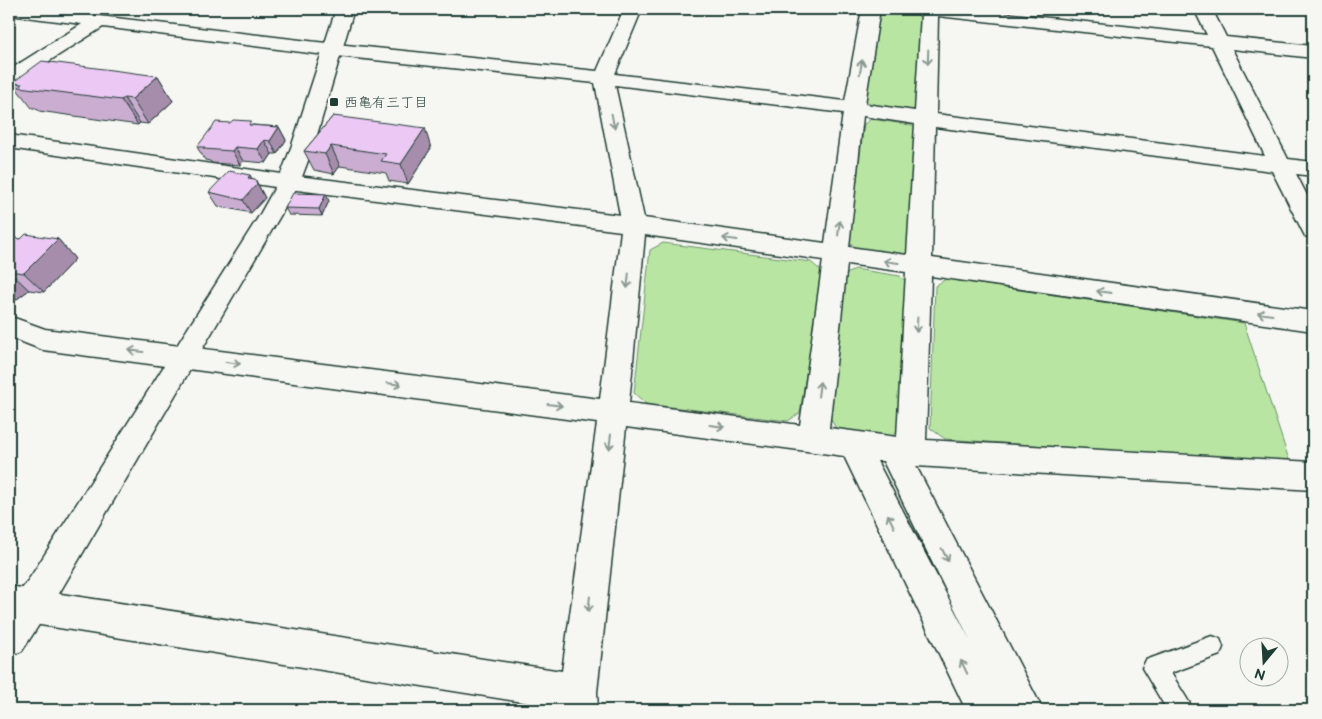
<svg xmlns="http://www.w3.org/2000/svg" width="1322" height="719" viewBox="0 0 1322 719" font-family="'Balsamiq Sans','Klee One',sans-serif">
<rect width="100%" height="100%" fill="#f6f6f2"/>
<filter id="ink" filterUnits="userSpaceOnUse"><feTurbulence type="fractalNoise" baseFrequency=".02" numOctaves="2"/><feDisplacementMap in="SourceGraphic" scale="10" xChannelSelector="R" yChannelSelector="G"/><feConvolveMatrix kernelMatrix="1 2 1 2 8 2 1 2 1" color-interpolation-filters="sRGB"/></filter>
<g filter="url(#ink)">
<path fill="#b9e5a3" stroke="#6c916c" d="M885,10L916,14L924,20L920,108C906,114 877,110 865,100L878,12Z
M871,119L911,125L920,132L913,249L903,257L857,249L849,241L864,124Z
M663,243L811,262L822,272L800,413L788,421L646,404L634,393L650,250Z
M855,269L900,276L910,286L902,427L892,436L836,429L829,415L845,275Z
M946,279L1244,323L1290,463L945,439L930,428L935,286Z"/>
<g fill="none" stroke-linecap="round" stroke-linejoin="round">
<defs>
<path id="service" d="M1212,636L1220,639L1223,647L1220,655L1171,673L1189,702L1193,710H1167L1142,668L1146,660Z"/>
<path id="minor" d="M9,9H41L317,42L597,71L624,9H642L615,74L845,101L862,9H880L865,104L915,111L921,14L915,13L912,9H967L1207,35L1194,9H1212L1226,37L1313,46V58L1232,49L1288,159L1313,162V176L1296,174L1313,207V238L1305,236L1272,171L935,127L932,258L1313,311V331L931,276L926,440L1313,462V490L916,466L1043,710H966L844,456L626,427L597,692L598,710H560V708L9,620V586L562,671L597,423L43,350L9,337V316L45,329L600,399L621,231L289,189L9,148V135L289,175L620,215L595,83L317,54L103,27L16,82L9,84V70L82,24L9,15ZM938,16L1212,46L1265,156L936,114ZM615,85L843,113L825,243L644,218ZM863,116L915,124L907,255L849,247ZM645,235L823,260L800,425L629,403ZM847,264L906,272L897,437L829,428ZM877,461H883L970,640Z"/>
<path id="tertiary" d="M336,9H354L314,145L300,182L57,597L22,651L9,656V608L33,573L259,216L278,182L292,145Z"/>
</defs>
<use href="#service" stroke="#1f3d34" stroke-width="3"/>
<use href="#minor" stroke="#1f3d34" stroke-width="3"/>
<use href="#tertiary" stroke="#1f3d34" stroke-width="3"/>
<use href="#service" fill="#f6f6f2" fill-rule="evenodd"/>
<use href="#minor" fill="#f6f6f2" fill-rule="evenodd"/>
<use href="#tertiary" fill="#f6f6f2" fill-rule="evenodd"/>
</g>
<path fill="#cbadd2" stroke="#1f3d34" d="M158,76L173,101L148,124L140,123L138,125L39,111L36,108H32L12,83Z
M333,116L431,148L408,184L389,181L386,173L340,166L334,174L314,170L304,151Z
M253,125L279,127L286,140L277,154H272L266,163L243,161L240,165L212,163L210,161L205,160L197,147Z
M255,179L265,198L251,213L218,206L209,192Z
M329,201L322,216L289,215L285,208Z
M9,237L21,239H58L75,259L44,292L29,290L9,305Z"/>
<path fill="#a58dab" stroke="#1f3d34" d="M158,76L173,101L148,124L132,99Z
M124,98L140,123L138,125L121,100Z
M279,127L286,140L277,154L270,141Z
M425,128L431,148L408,184L401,164Z
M264,140L272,154L266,163L258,149Z
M331,146L340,166L334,174L325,154Z
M235,147L243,161L240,165L232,151Z
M250,175L256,185L255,179L265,198L251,213L243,200L248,178Z
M326,194L329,201L322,216L319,209Z
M58,239L75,259L44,292L24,273Z
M9,271L29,290L9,305Z"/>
<path fill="#ecc9f4" stroke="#1f3d34" d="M42,61L158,76L132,99L124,98L121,100L19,87L22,84L12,83Z
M333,116L425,128L401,164L381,161L386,154L331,146L325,154L304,151Z
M233,120L251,121L249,125L279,127L270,141L264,140L258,149L235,147L232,151L203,149L205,147H197L216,122L230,123Z
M229,171L250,175L248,178L255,179L257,184L243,200L209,192Z
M293,193L326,194L319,209L285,208Z
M26,234L58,239L24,273L9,271V237L21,239Z"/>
<defs><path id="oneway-shaft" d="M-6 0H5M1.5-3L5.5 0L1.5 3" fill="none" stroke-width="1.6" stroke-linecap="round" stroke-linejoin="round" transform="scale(1.25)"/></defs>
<g stroke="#8a9a93">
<use href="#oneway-shaft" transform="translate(928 57) rotate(92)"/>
<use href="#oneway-shaft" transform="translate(861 67) rotate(-80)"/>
<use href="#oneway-shaft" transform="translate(613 121) rotate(79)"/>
<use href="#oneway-shaft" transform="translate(839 228) rotate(-83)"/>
<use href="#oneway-shaft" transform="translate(730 239) rotate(-172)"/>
<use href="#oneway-shaft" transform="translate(891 262) rotate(-172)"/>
<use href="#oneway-shaft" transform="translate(628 281) rotate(96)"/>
<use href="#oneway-shaft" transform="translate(1104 292) rotate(-172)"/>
<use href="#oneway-shaft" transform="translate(1265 314) rotate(-172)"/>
<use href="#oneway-shaft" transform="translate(917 325) rotate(93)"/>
<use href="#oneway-shaft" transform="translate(136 351) rotate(-173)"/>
<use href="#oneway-shaft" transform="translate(233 363) rotate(7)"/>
<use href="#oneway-shaft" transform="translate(394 384) rotate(7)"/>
<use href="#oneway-shaft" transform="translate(819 389) rotate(-83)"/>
<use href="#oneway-shaft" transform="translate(555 405) rotate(7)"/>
<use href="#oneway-shaft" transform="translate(717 426) rotate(7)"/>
<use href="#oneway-shaft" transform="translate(610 442) rotate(97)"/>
<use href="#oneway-shaft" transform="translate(891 521) rotate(-116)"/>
<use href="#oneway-shaft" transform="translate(945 555) rotate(63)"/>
<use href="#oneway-shaft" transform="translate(589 604) rotate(97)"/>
<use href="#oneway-shaft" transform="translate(964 667) rotate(-116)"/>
</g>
</g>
<rect fill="#1f3d34" stroke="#f6f6f2" stroke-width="2" x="329" y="97" width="10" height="10" rx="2.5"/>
<g text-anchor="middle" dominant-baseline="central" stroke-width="4" stroke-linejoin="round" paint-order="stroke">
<g font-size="14" fill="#1f3d34" stroke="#f6f6f2" text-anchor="start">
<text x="344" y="102">西亀有三丁目</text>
</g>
</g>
<rect width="1322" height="719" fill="none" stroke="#f6f6f2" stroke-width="30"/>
<rect x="15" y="15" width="1292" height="689" fill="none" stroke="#1f3d34" stroke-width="2" filter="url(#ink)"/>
<g transform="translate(1264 662) rotate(198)"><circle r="24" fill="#f6f6f2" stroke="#a0aca6"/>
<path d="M0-4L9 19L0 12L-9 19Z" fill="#1f3d34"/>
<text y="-8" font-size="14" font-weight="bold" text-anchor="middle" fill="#1f3d34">N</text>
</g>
</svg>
